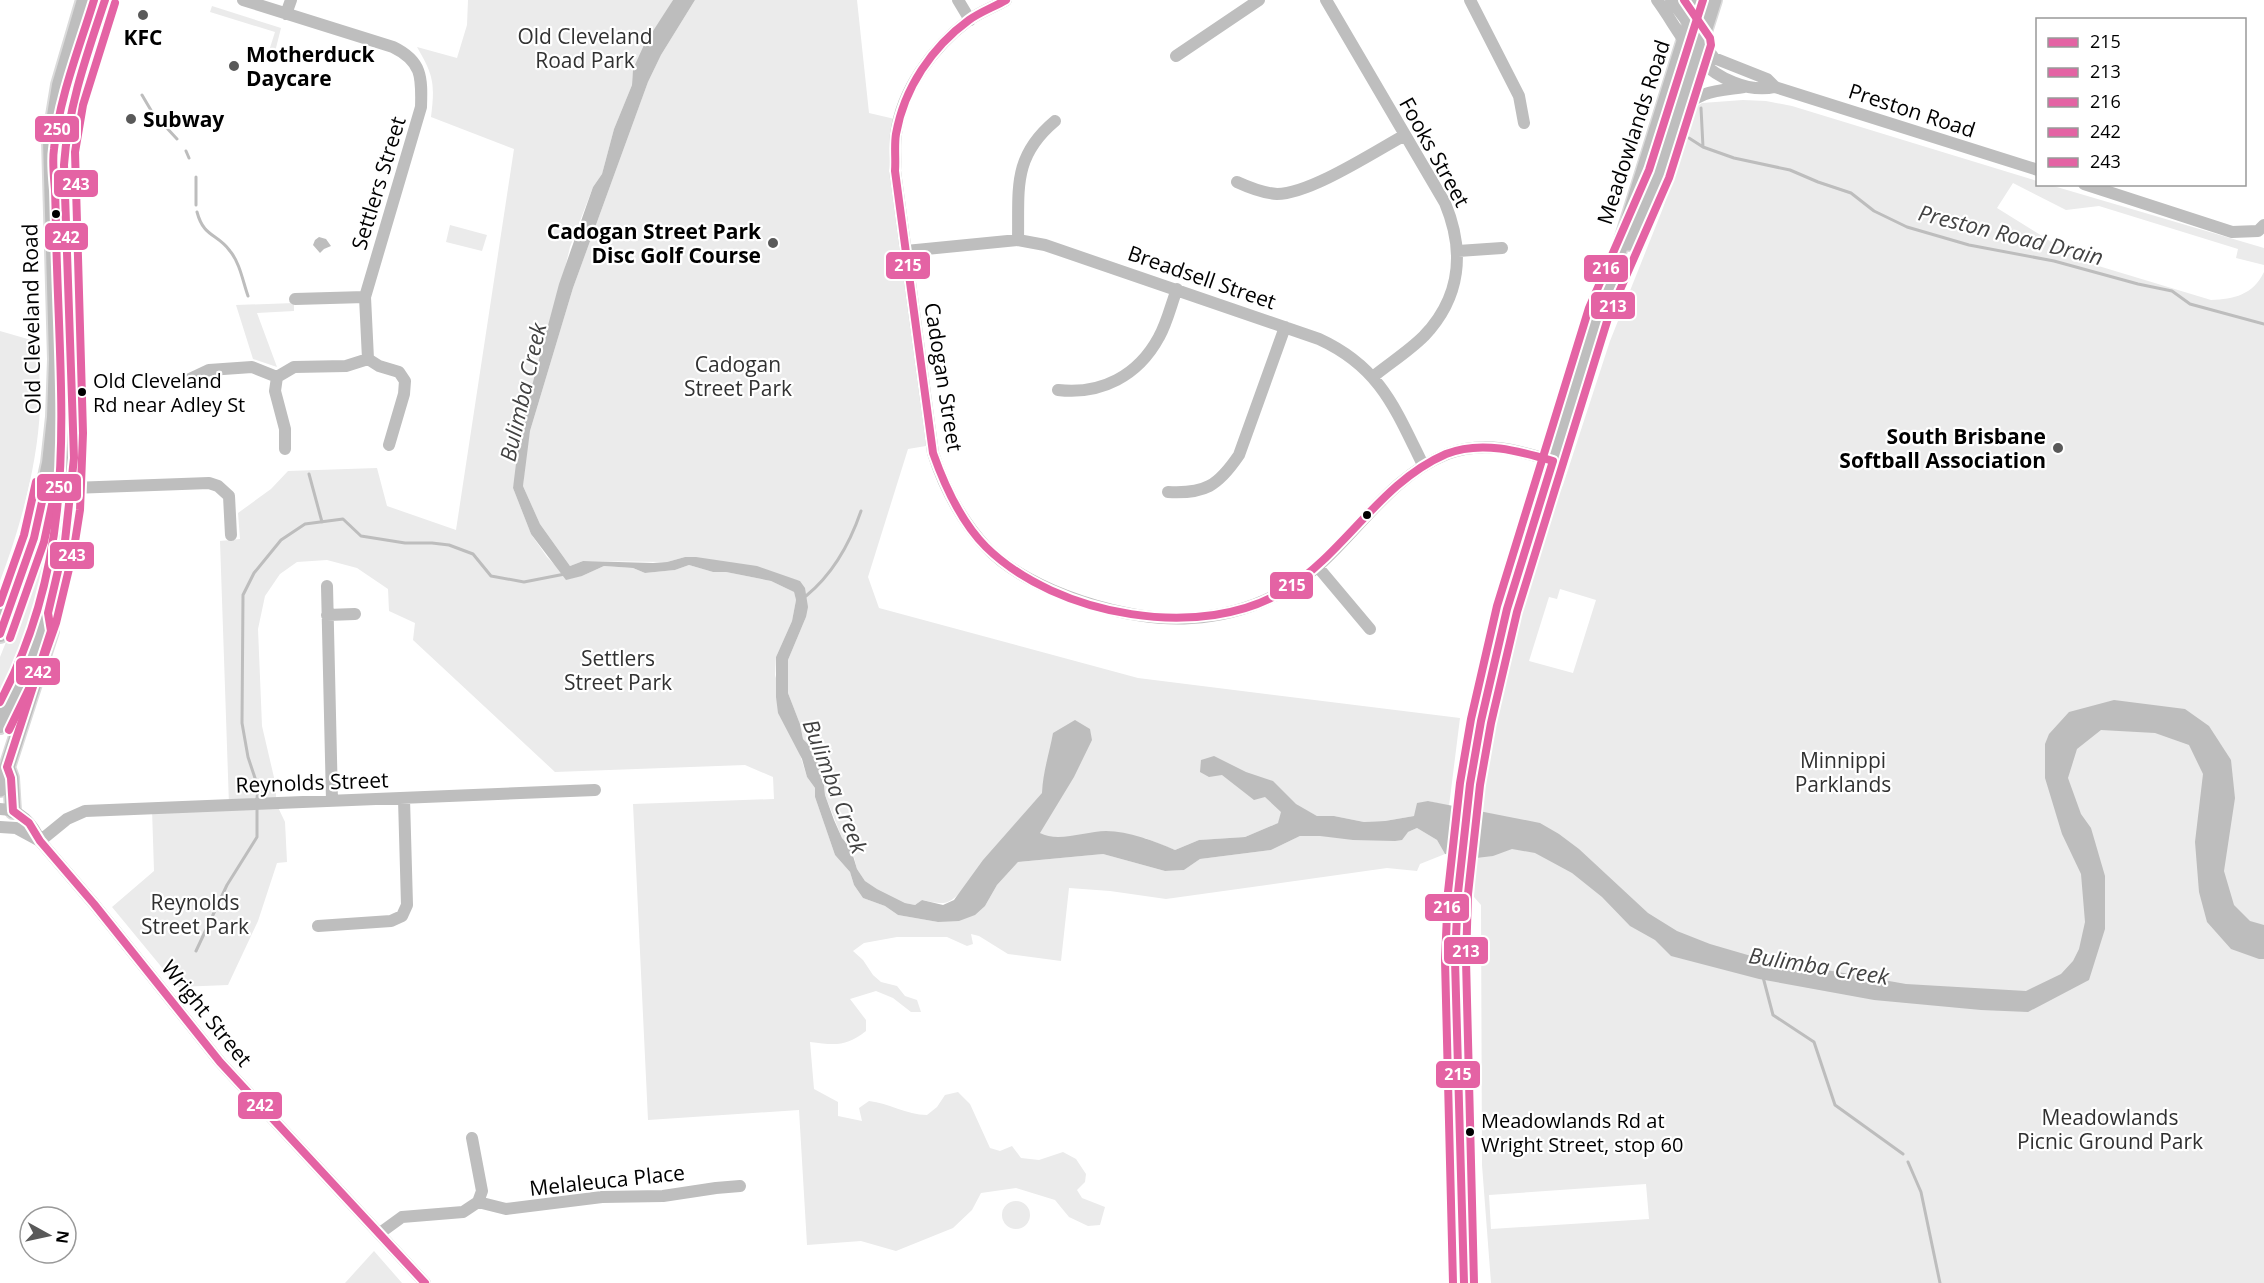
<svg xmlns="http://www.w3.org/2000/svg" width="2264" height="1283" viewBox="0 0 2264 1283" font-family="'Open Sans',sans-serif">
<rect width="100%" height="100%" fill="#fff"/>
<path fill="#ebebeb" fill-rule="evenodd" d="M468,0H673L633,69L632,85L614,129L602,174L593,187L570,247L513,488L531,534L547,557L555,565L582,576L604,566L633,568L645,573L675,570L689,565L713,572H726L771,581L794,592L796,600L792,621L776,657L775,675L807,777L815,788V797L835,855L850,872L854,885L863,898L885,906L898,915L938,922L985,906L997,885L1018,862L1103,854L1165,871L1184,870L1200,859L1271,850L1300,836L1408,832L1417,828L1437,840L1445,854L1420,864L1417,871L1387,868L1166,899L1110,891L1069,888L1061,961L1008,954L979,936L971,934L973,944L967,946L947,937H897L864,943L853,951L863,960L873,975L881,982L897,986L905,996L917,1000L921,1012H911L893,998L876,991L850,999L866,1020V1031C846,1047 835,1045 810,1042L814,1089L838,1102V1116L862,1121L859,1108L869,1101C889,1103 906,1115 927,1115L937,1107L945,1095L958,1092L970,1104L990,1148L1000,1151L1012,1146L1021,1158L1039,1160L1063,1152L1076,1159L1086,1174L1085,1182L1077,1190L1082,1198L1105,1207L1100,1225L1088,1226L1069,1217L1055,1200L1016,1188L981,1193L972,1210L953,1228L896,1251L861,1241L807,1245L799,1110L648,1120L633,804L774,799L773,777L745,765L555,772L413,640L415,623L389,611L388,589L357,568L327,560L297,562L280,574L265,596L258,629L262,726L276,786V803L285,822L287,862L277,863L258,921L228,985L178,987L112,907L154,871L152,809L229,805L220,541L240,539L238,513L271,489L288,471L377,468L387,506L456,530L514,149L431,117C435,84 434,76 417,47L457,58L467,25Z
M695,0H857L869,113L899,120L896,135L932,445L908,449L868,577L879,608L1138,678L1460,718L1449,806L1428,801L1414,816L1385,821L1364,822L1334,816H1317L1296,805L1278,823L1245,837L1199,840L1175,850L1145,838H1049L1040,833L962,890C948,907 942,904 922,900L915,905L905,903L877,889L865,881L857,869L854,857L842,838L825,795L823,774L812,748L803,739L800,724L788,693V660L806,617L800,581L685,557L667,562L583,561L570,566L540,524L523,486L526,453L530,431L573,288L648,82L661,55Z
M212,6L281,28L274,56L268,54L275,32L210,12Z
M1743,100L1766,101L1792,106L2037,181L2038,184L2050,185L2264,248V265L2236,258L2238,249L2099,206L2066,210L2013,183L1997,208L2082,261L2211,300C2234,299 2253,295 2264,272V1283H1491L1482,1165L1481,905L1474,897L1476,858H1478L1474,834L1491,720L1505,660L1536,546L1563,485L1610,341L1663,208L1694,114L1696,107L1702,103ZM1560,589L1596,600L1573,673L1529,661L1549,597L1557,599ZM1646,1184L1649,1219L1491,1229L1489,1195Z
M450,225L487,235L482,251L446,242Z
M294,303V311L257,313L277,367L253,359L236,305Z
M0,331L38,342C39,364 40,385 40,407C38,463 20,529 0,581Z
M57,481C62,491 57,507 56,518C46,580 28,640 0,696V657L35,570Z
M1002 1215a14 14 0 1 1 28 0a14 14 0 1 1-28 0Z
M374,1251L402,1283H345Z"/>
<path fill="#bdbdbd" d="M673,0H695L661,55L648,82L573,288L530,431L523,486L540,524L570,566L583,561L653,563L667,562L685,557H696L757,566L800,581L805,588L808,607L806,617L788,660V693L800,724L803,739L812,748L823,775L825,795L834,820L842,838L851,849L857,869L865,881L877,889L905,903L915,905L922,900L943,905L954,900L983,860L1042,793C1043,771 1049,755 1053,733L1075,720L1090,729L1092,740L1074,777L1040,833C1058,843 1086,831 1106,831C1129,831 1154,841 1175,850L1199,840L1245,837L1278,823L1281,812L1265,797L1254,800L1222,775L1209,777L1200,772L1201,760L1214,756L1246,772L1273,781L1296,804L1317,816H1334L1364,822L1385,821L1414,816L1417,803L1428,801L1540,823L1559,834L1579,849L1648,913L1677,931L1710,944L1758,958L1906,984L2026,991L2061,974L2073,961L2079,949L2085,922L2081,874L2062,834L2045,778V744L2049,734L2069,712L2114,700L2185,709L2209,726L2231,760L2235,798L2224,871L2234,905L2250,921L2264,925V959H2259L2231,949L2207,922L2199,892L2195,842L2203,774L2189,745L2155,733L2101,730L2077,749L2068,778L2081,814L2091,828L2105,876V929L2089,980L2028,1012L1981,1010L1874,1000L1759,979L1671,956L1655,940L1630,926L1602,897L1572,873L1535,853L1512,849L1493,856L1476,858L1445,854L1437,840L1417,828L1408,832L1402,840L1395,841L1353,840L1320,836H1300L1271,850L1200,859L1184,870L1165,871L1103,854L1018,862L997,885L985,906L975,915L959,921L938,922L898,915L885,906L863,898L854,885L850,872L835,855L815,797V788L807,777L802,759L778,713L776,697V657L792,621L796,600L794,592L771,581L726,572H713L689,565L675,570L645,573L633,568L604,566L582,576L566,580L531,534L513,488L520,431L559,284L593,187L602,174L614,129L632,85L633,69L644,45Z
M319,237L326,239L331,246L324,249L320,253L313,245L315,240Z"/>
<g fill="none" stroke-linecap="round" stroke-linejoin="round">
<path stroke="#bdbdbd" stroke-width="3" d="M142,95L152,112L177,139
M1701,108L1703,147
M1689,138L1703,147L1734,158L1790,170L1818,182L1851,193L1874,211L1907,227L1969,245L2054,261L2138,284L2172,291L2190,304L2264,324
M186,151L189,158
M196,177V205
M197,212C204,238 217,233 230,251C240,263 243,282 248,296
M309,474L322,522
M806,596C833,574 850,543 861,511
M257,799L258,787L248,757L242,723L243,595L254,573L281,540L305,524L343,519L361,536L405,543H432L449,545L473,554L491,576L524,582L565,574
M196,951L227,885L257,837V806
M1763,977L1773,1015L1814,1042L1835,1105L1903,1154
M1908,1162L1921,1192L1940,1283"/>
<defs>
<path id="major" d="M1629,243L1659,174L1714,0
M8,770L11,778L13,811
M0,789L51,631L48,613
M1464,1283L1461,1214L1455,960L1458,893L1470,784L1481,721L1507,609L1697,0"/>
<path id="highway" d="M0,634L34,538L50,463L55,417L57,359L51,140L60,85L85,0
M0,725C51,636 74,535 73,433L64,151L73,102L105,0"/>
</defs>
<use href="#major" stroke="#dbdbdb" stroke-width="18"/>
<use href="#highway" stroke="#dbdbdb" stroke-width="20"/>
<path stroke="#bebebe" stroke-width="12" d="M243,0L393,47C422,61 422,77 421,107L365,297L368,359L346,366L294,367L277,377L275,391L285,429V449
M958,0L970,20
M1006,0C994,7 980,12 969,20C933,47 902,89 896,134C894,146 896,159 895,171L933,453C944,487 961,520 986,547C1028,592 1130,623 1191,618C1224,616 1256,607 1285,590C1347,555 1379,481 1447,454C1484,440 1517,450 1553,461
M1326,0L1445,203C1465,251 1461,297 1424,336C1409,351 1390,363 1374,376
M1470,0L1519,96L1524,123
M1657,0C1669,16 1685,45 1698,59C1718,78 1747,93 1775,87
M1671,0L1714,58L1767,79L1775,87L2038,170
M286,14L291,0
M1176,56L1259,0
M1680,113C1698,90 1717,91 1744,87
M1237,182C1250,188 1262,193 1277,194C1310,194 1374,152 1405,135
M2084,184L2232,232L2258,231L2264,225
M1018,240C1019,189 1012,157 1055,121
M906,251L1018,240L1045,245L1319,339C1380,367 1395,408 1423,465
M1458,251L1502,248
M295,299L365,297
M368,359L379,366L399,372L405,381L404,394L389,445
M190,379L209,370L252,367L277,377
M1058,390C1101,395 1138,376 1159,337C1167,323 1171,305 1177,289
M72,488L209,483L218,486L229,496L231,535
M1168,492C1205,494 1218,486 1239,455L1285,327
M1317,566L1370,629
M327,586L332,801
M327,615L355,614
M0,809C20,809 33,824 40,841L94,904L220,1062L425,1283
M0,827L16,828L40,841
M40,841L67,819L85,811L595,790
M318,926L391,921L402,916L407,905L404,799
M478,1202L506,1209L602,1197L663,1196L716,1188L740,1186
M380,1233L402,1217L463,1212L478,1202L482,1191L472,1138"/>
<use href="#major" stroke="#bebebe" stroke-width="15"/>
<use href="#highway" stroke="#bebebe" stroke-width="16"/>
<defs>
<path id="bus-1" d="M1006,0C994,7 980,12 969,20C932,47 904,88 896,134C894,146 896,159 895,171L933,453C945,487 961,522 986,547C1056,616 1203,643 1287,589C1346,551 1381,482 1446,454C1481,440 1519,451 1553,461
M1464,1283L1455,960L1458,893L1470,784L1481,721L1507,609L1553,461"/>
<path id="bus-2" d="M1474,1283L1466,960L1468,894L1480,785L1491,723L1517,612L1609,315L1669,178L1711,45L1710,38L1684,0"/>
<path id="bus-3" d="M1453,1283L1445,960L1448,892L1460,783L1471,719L1497,606L1589,308L1649,170L1703,0"/>
<path id="bus-4" d="M105,0C87,54 68,107 64,165L74,458L65,541L48,613L51,631L7,767L11,778L13,811L29,823L40,841L94,904L220,1062L425,1283
M0,634L34,538L46,484"/>
<path id="bus-5" d="M10,638L44,542L56,486
M9,730L43,660L56,623L74,548L80,510L83,433L75,152L83,105L115,3"/>
<path id="bus-6" d="M0,603L24,535L36,482
M0,702C76,558 62,423 57,267C56,241 56,216 55,190C54,177 52,162 54,149C59,98 79,49 94,0"/>
</defs>
<use href="#bus-1" stroke="#fff" stroke-width="12"/>
<use href="#bus-2" stroke="#fff" stroke-width="12"/>
<use href="#bus-3" stroke="#fff" stroke-width="12"/>
<use href="#bus-4" stroke="#fff" stroke-width="12"/>
<use href="#bus-5" stroke="#fff" stroke-width="12"/>
<use href="#bus-6" stroke="#fff" stroke-width="12"/>
<use href="#bus-1" stroke="#e463a4" stroke-width="8"/>
<use href="#bus-2" stroke="#e463a4" stroke-width="8"/>
<use href="#bus-3" stroke="#e463a4" stroke-width="8"/>
<use href="#bus-4" stroke="#e463a4" stroke-width="8"/>
<use href="#bus-5" stroke="#e463a4" stroke-width="8"/>
<use href="#bus-6" stroke="#e463a4" stroke-width="8"/>
</g>
<g fill="#595959" stroke="#fff" stroke-width="2">
<circle cx="143" cy="15" r="6"/>
<circle cx="234" cy="66" r="6"/>
<circle cx="131" cy="119" r="6"/>
<circle cx="773" cy="243" r="6"/>
<circle cx="2058" cy="448" r="6"/>
</g>
<g fill="#000" stroke="#fff" stroke-width="2">
<circle cx="56" cy="214" r="5"/>
<circle cx="82" cy="392" r="5"/>
<circle cx="1367" cy="515" r="5"/>
<circle cx="1470" cy="1132" r="5"/>
</g>
<g text-anchor="middle" dominant-baseline="central" stroke-width="4.5" stroke-linejoin="round" paint-order="stroke">
<g font-size="20" fill="#000" stroke="#fff" text-anchor="start">
<text x="93" y="380">Old Cleveland<tspan x="93" dy="24">Rd near Adley St</tspan></text>
<text x="1481" y="1120">Meadowlands Rd at<tspan x="1481" dy="24">Wright Street, stop 60</tspan></text>
</g>
<g font-size="21" fill="#313131" stroke="#fff">
<text x="585" y="36">Old Cleveland<tspan x="585" dy="24">Road Park</tspan></text>
<text x="738" y="364">Cadogan<tspan x="738" dy="24">Street Park</tspan></text>
<text x="618" y="658">Settlers<tspan x="618" dy="24">Street Park</tspan></text>
<text x="1843" y="760">Minnippi<tspan x="1843" dy="24">Parklands</tspan></text>
<text x="195" y="902">Reynolds<tspan x="195" dy="24">Street Park</tspan></text>
<text x="2110" y="1117">Meadowlands<tspan x="2110" dy="24">Picnic Ground Park</tspan></text>
</g>
<g font-size="21" font-weight="bold" fill="#000" stroke="#fff" text-anchor="start">
<text x="143" y="37" text-anchor="middle">KFC</text>
<text x="246" y="54">Motherduck<tspan x="246" dy="24">Daycare</tspan></text>
<text x="143" y="119">Subway</text>
<text x="761" y="231" text-anchor="end">Cadogan Street Park<tspan x="761" dy="24">Disc Golf Course</tspan></text>
<text x="2046" y="436" text-anchor="end">South Brisbane<tspan x="2046" dy="24">Softball Association</tspan></text>
</g>
<g font-size="21" fill="#000" stroke="#fff">
<text transform="translate(1912 110) rotate(18)">Preston Road</text>
<text transform="translate(1633 132) rotate(-72)">Meadowlands Road</text>
<text transform="translate(1435 152) rotate(61)">Fooks Street</text>
<text transform="translate(378 183) rotate(-73)">Settlers Street</text>
<text transform="translate(1202 277) rotate(19)">Breadsell Street</text>
<text transform="translate(31 319) rotate(-91)">Old Cleveland Road</text>
<text transform="translate(944 377) rotate(81)">Cadogan Street</text>
<text transform="translate(312 782) rotate(-2)">Reynolds Street</text>
<text transform="translate(207 1013) rotate(51)">Wright Street</text>
<text transform="translate(607 1180) rotate(-6)">Melaleuca Place</text>
</g>
<g font-size="22" font-style="italic" fill="#424242" stroke="#fff">
<text transform="translate(2011 234) rotate(14)">Preston Road Drain</text>
<text transform="translate(522 392) rotate(-77)">Bulimba Creek</text>
<text transform="translate(836 786) rotate(69)">Bulimba Creek</text>
<text transform="translate(1819 965) rotate(9)">Bulimba Creek</text>
</g>
</g>
<g stroke="#fff" stroke-width="2">
<rect x="34" y="115" width="46" height="28" rx="6" fill="#e463a4"/>
<rect x="53" y="169" width="46" height="29" rx="6" fill="#e463a4"/>
<rect x="44" y="222" width="45" height="29" rx="6" fill="#e463a4"/>
<rect x="885" y="251" width="46" height="29" rx="6" fill="#e463a4"/>
<rect x="1583" y="254" width="46" height="29" rx="6" fill="#e463a4"/>
<rect x="1590" y="291" width="46" height="29" rx="6" fill="#e463a4"/>
<rect x="36" y="473" width="46" height="29" rx="6" fill="#e463a4"/>
<rect x="49" y="541" width="46" height="29" rx="6" fill="#e463a4"/>
<rect x="1269" y="571" width="45" height="29" rx="6" fill="#e463a4"/>
<rect x="15" y="657" width="46" height="29" rx="6" fill="#e463a4"/>
<rect x="1424" y="893" width="46" height="29" rx="6" fill="#e463a4"/>
<rect x="1443" y="936" width="46" height="29" rx="6" fill="#e463a4"/>
<rect x="1435" y="1060" width="46" height="29" rx="6" fill="#e463a4"/>
<rect x="237" y="1091" width="46" height="29" rx="6" fill="#e463a4"/>
</g>
<g font-size="16" text-anchor="middle" font-weight="bold" fill="#fff">
<text x="57" y="135">250</text>
<text x="76" y="190">243</text>
<text x="66" y="243">242</text>
<text x="908" y="271">215</text>
<text x="1606" y="274">216</text>
<text x="1613" y="312">213</text>
<text x="59" y="493">250</text>
<text x="72" y="561">243</text>
<text x="1292" y="591">215</text>
<text x="38" y="678">242</text>
<text x="1447" y="913">216</text>
<text x="1466" y="957">213</text>
<text x="1458" y="1080">215</text>
<text x="260" y="1111">242</text>
</g>
<rect x="2036" y="18" width="210" height="168" fill="#ffffff" stroke="#999999" stroke-width="1.5"/>
<rect x="2048" y="38" width="30" height="9" fill="#e463a4" stroke="#999999" stroke-width="1.5"/>
<text x="2090" y="48" font-size="18" fill="#000000">215</text>
<rect x="2048" y="68" width="30" height="9" fill="#e463a4" stroke="#999999" stroke-width="1.5"/>
<text x="2090" y="78" font-size="18" fill="#000000">213</text>
<rect x="2048" y="98" width="30" height="9" fill="#e463a4" stroke="#999999" stroke-width="1.5"/>
<text x="2090" y="108" font-size="18" fill="#000000">216</text>
<rect x="2048" y="128" width="30" height="9" fill="#e463a4" stroke="#999999" stroke-width="1.5"/>
<text x="2090" y="138" font-size="18" fill="#000000">242</text>
<rect x="2048" y="158" width="30" height="9" fill="#e463a4" stroke="#999999" stroke-width="1.5"/>
<text x="2090" y="168" font-size="18" fill="#000000">243</text>
<g transform="translate(48 1235) rotate(98)"><circle r="28" fill="#ffffff" stroke="#999999" stroke-width="1.5"/>
<path d="M0-4.5L10 22L0 15L-10 22Z" fill="#595959"/>
<text y="-9" font-size="16" font-weight="bold" text-anchor="middle" fill="#000000">N</text>
</g>
</svg>
